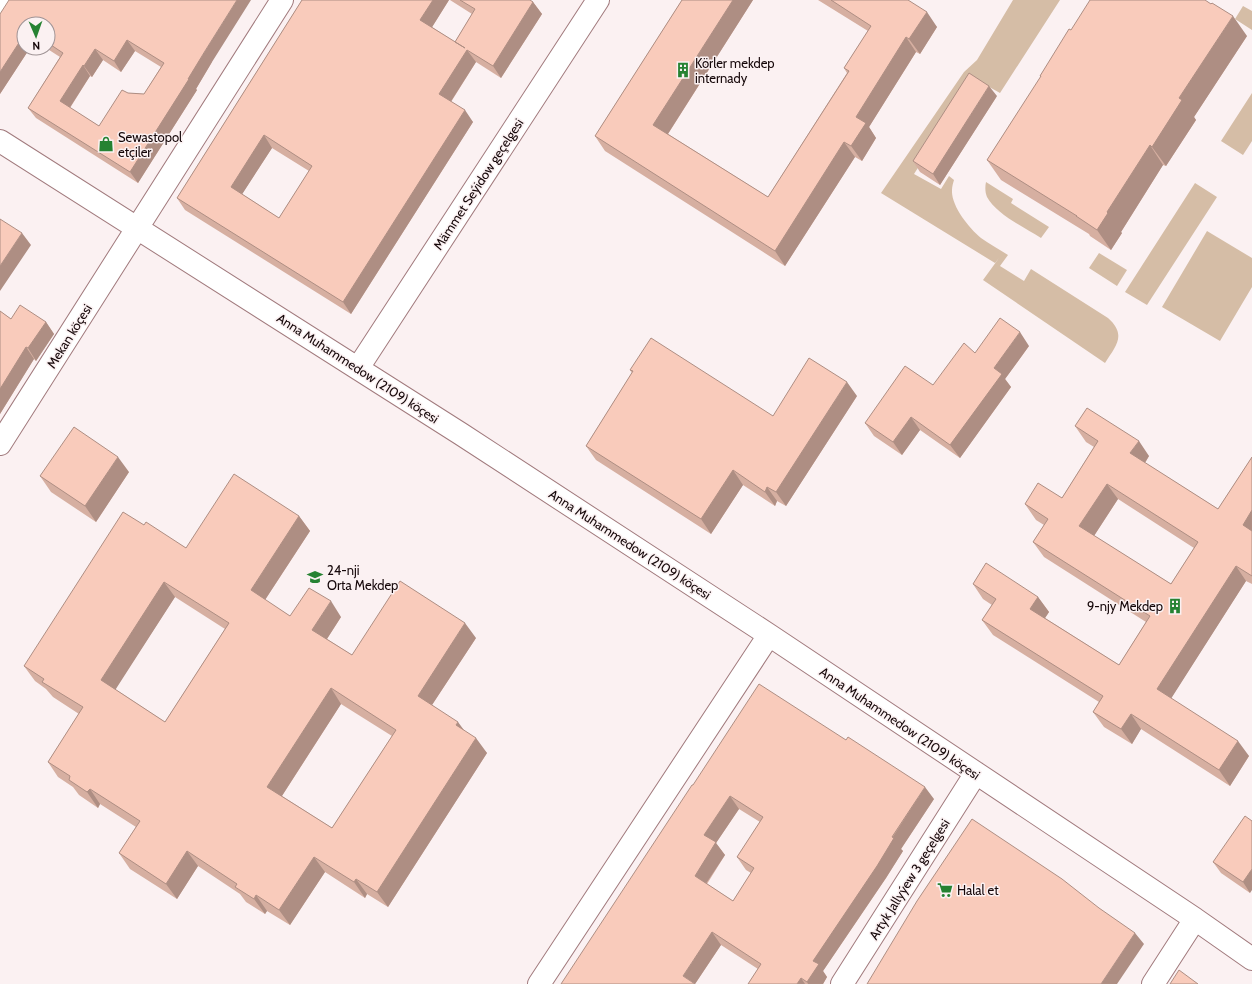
<svg xmlns="http://www.w3.org/2000/svg" width="1252" height="984" viewBox="0 0 1252 984" font-family="Cabin,sans-serif">
<rect width="100%" height="100%" fill="#fbf1f2"/>
<path fill="#d5bda6" d="M1013,0H1060L1000,93L975,79L914,174L941,189L949,176L954,180C953,183 952,187 952,190C951,206 969,228 981,238C989,244 999,249 1008,255L1000,266L1024,281L1031,269L1108,318C1127,335 1116,346 1105,363L983,280L999,258L995,263L881,193L964,72L977,60Z
M1243,6L1252,11V30L1235,19Z
M1252,93V141L1243,155L1221,141Z
M986,182L1013,199L1011,203L1049,227L1041,238C1025,228 996,214 987,197C985,192 985,187 986,182Z
M1195,183L1217,197L1147,305L1125,292Z
M1207,231L1252,258V287L1220,341L1162,307Z
M1099,253L1127,270L1117,286L1089,268Z"/>
<g fill="none" stroke-linecap="round" stroke-linejoin="round">
<defs>
<path id="street" d="M0,4L2,0
M0,141L461,434L769,635L1195,919L1252,959
M358,368L598,0
M0,444L282,0
M539,984L769,635
M842,984L976,773
M1153,984L1195,919"/>
</defs>
<use href="#street" stroke="#a17a7d" stroke-width="24"/>
<use href="#street" stroke="#fff" stroke-width="22"/>
</g>
<path fill="#d6afa1" fill-rule="evenodd" d="M9,0L212,62L196,89L197,90L138,183L36,118L28,108L60,57L46,48H48V24H24V48H30L0,94ZM135,51L161,67L144,94L128,93L99,126L70,108L90,76L92,77L103,60L121,72Z
M302,0H449L432,27L455,42L472,14L450,0H530L533,2L542,14L501,78L476,62L451,102L473,122L351,314L185,210L177,198ZM272,148L309,171L279,218L242,194Z
M682,0H753L668,134L768,197L847,73L844,68L868,31L818,0H908L937,27L920,54L916,52L869,127L876,138L862,161L855,157L785,266L605,151L595,136Z
M1071,30L1247,36L1194,117L1196,120L1166,166L1163,165L1121,232L1122,233L1111,250L1090,236L1089,234L1001,180L987,160L1041,77L1040,76Z
M997,96L940,185L920,172L913,161Z
M0,311L11,319L46,322L54,334L36,361L34,359L0,414Z
M1029,346L1005,379L1011,387L960,458L920,430L902,455L874,436L865,423L933,385L975,353Z
M630,370L773,416L857,396L786,506L777,501L775,506L743,485L711,534L596,460L586,446L632,373Z
M1075,426L1149,456L1145,463L1218,509L1252,457V584L1246,581L1171,698L1249,756L1230,786L1141,729L1132,744L1104,727L1093,712L1099,702L993,635L982,620L992,605L983,599L973,584L1038,597L1049,612L1045,618L1119,665L1146,622L1044,557L1033,542L1044,525L1036,520L1025,504L1062,498L1094,447L1086,442ZM1118,499L1194,548L1171,584L1094,536Z
M129,472L96,522L51,492L40,476Z
M299,516L310,531L265,600L290,616L341,617L327,639L352,655L476,638L432,705L463,730L487,753L388,907L367,894L365,898L325,872L290,925L267,911L265,914L246,902L240,894L198,866L177,899L130,869L119,853L136,827L100,804L98,808L79,795L73,787L58,777L48,762L79,714L53,697L46,689L35,681L24,666L144,525L186,548ZM175,597L225,629L165,722L115,689ZM341,704L392,736L332,828L282,796Z
M693,785L934,799L901,849L903,851L886,878L823,971L827,977L823,984H748L758,969L721,945L695,984ZM739,809L760,822L737,857L746,870L751,873L733,901L707,884L725,855L716,843Z
M1252,821L1250,893L1221,873L1213,862Z"/>
<path fill="#ae8e83" d="M237,0H251L212,62L196,89L197,90L138,183L130,172L205,51Z
M433,0H449L429,32L420,20Z
M733,0H753L664,140L653,125Z
M533,2L542,14L501,78L493,66Z
M927,12L937,27L920,54L909,39Z
M1233,16L1247,36L1194,117L1196,120L1166,166L1152,147L1179,98Z
M24,35V48H30L0,94V72Z
M906,37L916,52L869,127L876,138L862,161L851,146L856,117Z
M127,40L135,51L121,72L114,61Z
M95,49L103,60L92,77L84,66Z
M467,50L476,62L448,106L439,94Z
M83,65L90,76L67,112L60,101Z
M989,86L997,96L940,185L933,174Z
M465,110L473,122L351,314L343,302Z
M264,135L272,148L239,199L231,187Z
M844,142L855,157L785,266L775,251Z
M1150,145L1163,165L1121,232L1122,233L1111,250L1097,230L1107,212Z
M22,233L31,245L0,291V266Z
M46,322L54,334L36,361L28,348Z
M1020,332L1029,346L1005,379L1011,387L960,458L950,445L994,368Z
M26,347L34,359L0,414V389Z
M847,382L857,396L786,506L776,492Z
M911,417L920,430L902,455L893,442Z
M1139,441L1149,456L1141,469L1130,453Z
M118,457L129,472L96,522L85,506Z
M733,470L743,485L711,534L701,519Z
M1107,484L1118,499L1090,542L1079,526Z
M767,487L777,501L775,506L765,492Z
M1252,510V538L1243,525Z
M299,516L310,531L261,606L251,590Z
M1236,566L1246,581L1167,705L1157,689Z
M164,582L175,597L112,695L101,680Z
M1038,597L1049,612L1041,624L1030,609Z
M331,601L341,617L323,645L312,630Z
M465,623L476,638L428,711L418,696Z
M331,688L341,704L278,802L267,787Z
M1131,714L1141,729L1132,744L1121,729Z
M458,722L469,737L456,725Z
M476,738L487,753L388,907L377,892Z
M1238,741L1249,756L1230,786L1219,770Z
M925,787L934,799L901,849L903,851L886,878L823,971L827,977L823,984H808L807,982L813,961Z
M90,789L100,804L98,808L87,792Z
M730,796L739,809L716,843L725,855L703,888L695,876L704,835Z
M187,851L198,866L177,899L166,884Z
M314,857L325,872L290,925L279,910Z
M1252,869V890L1250,893L1243,882Z
M356,879L367,894L365,898L354,882Z
M256,895L267,911L265,914L254,899Z
M712,932L721,945L695,984L683,976Z
M1135,933L1144,944L1117,984H1101Z
M801,978L805,984H797Z"/>
<path fill="#f9cbbb" stroke="#ae8e83" fill-rule="evenodd" d="M9,0H237L205,51L188,79H189L130,172L28,108L63,53L48,43V24H24V35L0,72V14ZM127,40L164,63L144,94L128,93L122,90L99,126L60,101L83,65L84,66L95,49L114,61Z
M302,0H433L420,20L465,48L455,42L475,9L460,0H530L533,2L493,66L467,50L439,94L465,110L343,302L177,198ZM264,135L312,166L279,218L231,187Z
M682,0H733L653,125L768,197L849,71L844,68L871,26L831,0H908L927,12L909,39L906,37L856,117L866,123L851,146L844,142L775,251L595,136Z
M1090,0H1205L1211,4L1212,3L1233,16L1179,98L1182,100L1152,147L1150,145L1107,212L1108,213L1097,230L1076,216H1077L987,160L1041,76H1040L1069,29L1071,30Z
M969,73L989,86L933,174L913,161Z
M0,219L22,233L0,266Z
M20,305L46,322L28,348L26,347L0,389V311L11,319Z
M1000,318L1020,332L994,368L1002,374L950,445L911,417L893,442L865,423L905,366L933,385L964,343L975,353Z
M651,338L773,416L809,358L847,382L776,492L767,487L765,492L733,470L701,519L586,446L633,371L630,370Z
M1087,408L1139,441L1130,453L1218,509L1252,457V510L1243,525L1252,531V576L1236,566L1157,689L1238,741L1219,770L1131,714L1121,729L1093,712L1103,696L982,620L996,599L973,584L986,563L1038,597L1030,609L1119,665L1150,616L1033,542L1048,519L1025,504L1038,483L1062,498L1098,441L1075,426ZM1107,484L1198,542L1171,584L1079,526Z
M74,427L118,457L85,506L40,476Z
M234,474L299,516L251,590L290,616L309,588L331,601L312,630L352,655L400,581L465,623L418,696L458,722L456,725L476,738L377,892L356,879L354,882L314,857L279,910L256,895L254,899L235,887L237,884L187,851L166,884L119,853L140,821L90,789L87,792L69,780L70,776L48,762L83,707L42,682L44,679L24,666L123,512L144,525L146,522L186,548ZM164,582L229,623L165,722L101,680ZM331,688L396,730L332,828L267,787Z
M759,684L846,740L848,737L925,787L892,837L894,838L877,866L813,961L819,964L807,982L801,978L797,984H748L761,964L712,932L683,976L695,984H561L692,785H693ZM730,796L763,817L737,857L754,868L733,901L695,876L716,842L704,835Z
M1245,816L1252,821V869L1243,882L1213,862Z
M972,819L1062,879L1099,908L1135,933L1101,984H867L917,901Z
M1179,970L1198,984H1170Z"/>
<defs>
<symbol id="building-bare" viewBox="-9 -9 18 18"><path d="M-4-6H4V6H1V3H-1V6H-4ZM-2.5-4.3h1.7v1.8h-1.7ZM.8-4.3h1.7v1.8H.8ZM-2.5-1h1.7V.8h-1.7ZM.8-1h1.7V.8H.8Z" fill="#268232" stroke="#fbf1f2" stroke-width="2.5" paint-order="stroke"/></symbol>
<symbol id="shop-bare" viewBox="-9 -9 18 18"><path d="M-5-2.5h2.3a2.7 3.5 0 0 1 5.4 0H5L5.5 6h-11ZM-1.5-2.5h3a1.5 2.3 0 0 0-3 0Z" fill="#268232" stroke="#fbf1f2" stroke-width="2.5" paint-order="stroke"/></symbol>
<symbol id="school-bare" viewBox="-9 -9 18 18"><path d="M0-5L7-2L0 1L-7-2ZM-4 1L0 2.5L4 1V4Q0 6-4 4Z" fill="#268232" stroke="#fbf1f2" stroke-width="2.5" paint-order="stroke"/></symbol>
<symbol id="supermarket-bare" viewBox="-9 -9 18 18"><path d="M-6-5.5h2.5l.6 2H6L4.5 2H-2.5L-4.4-4H-6ZM-1.5 3.2a1.3 1.3 0 1 0 .1 0ZM3 3.2a1.3 1.3 0 1 0 .1 0Z" fill="#268232" stroke="#fbf1f2" stroke-width="2.5" paint-order="stroke"/></symbol>
</defs>
<g fill-rule="evenodd">
<use href="#building-bare" x="672" y="59" width="22" height="22"/>
<use href="#shop-bare" x="95" y="133" width="22" height="22"/>
<use href="#school-bare" x="304" y="566" width="22" height="22"/>
<use href="#building-bare" x="1164" y="595" width="22" height="22"/>
<use href="#supermarket-bare" x="934" y="879" width="22" height="22"/>
</g>
<g text-anchor="middle" dominant-baseline="central" stroke-width="3" stroke-linejoin="round" paint-order="stroke">
<g font-size="13" fill="#150709" stroke="#fbf1f2" text-anchor="start">
<text x="695" y="63">Körler mekdep<tspan x="695" dy="15">internady</tspan></text>
<text x="118" y="137">Sewastopol<tspan x="118" dy="15">etçiler</tspan></text>
<text x="327" y="570">24-nji<tspan x="327" dy="15">Orta Mekdep</tspan></text>
<text x="1163" y="606" text-anchor="end">9-njy Mekdep</text>
<text x="957" y="890">Halal et</text>
</g>
<g font-size="13" fill="#150709" stroke="#fbf1f2">
<text transform="translate(478 184) rotate(-57)">Mämmet Seýidow geçelgesi</text>
<text transform="translate(69 336) rotate(-58)">Mekan köçesi</text>
<text transform="translate(358 368) rotate(33)">Anna Muhammedow (2109) köçesi</text>
<text transform="translate(630 544) rotate(33)">Anna Muhammedow (2109) köçesi</text>
<text transform="translate(900 723) rotate(34)">Anna Muhammedow (2109) köçesi</text>
<text transform="translate(909 879) rotate(-58)">Artyk Jallyýew 3 geçelgesi</text>
</g>
</g>
<g transform="translate(36 36) rotate(178)"><circle r="19" fill="#fbf1f2" stroke="#9f9395"/>
<path d="M0-3L7 15L0 10L-7 15Z" fill="#268232"/>
<text y="-6" font-size="11" font-weight="bold" text-anchor="middle" fill="#150709">N</text>
</g>
</svg>
